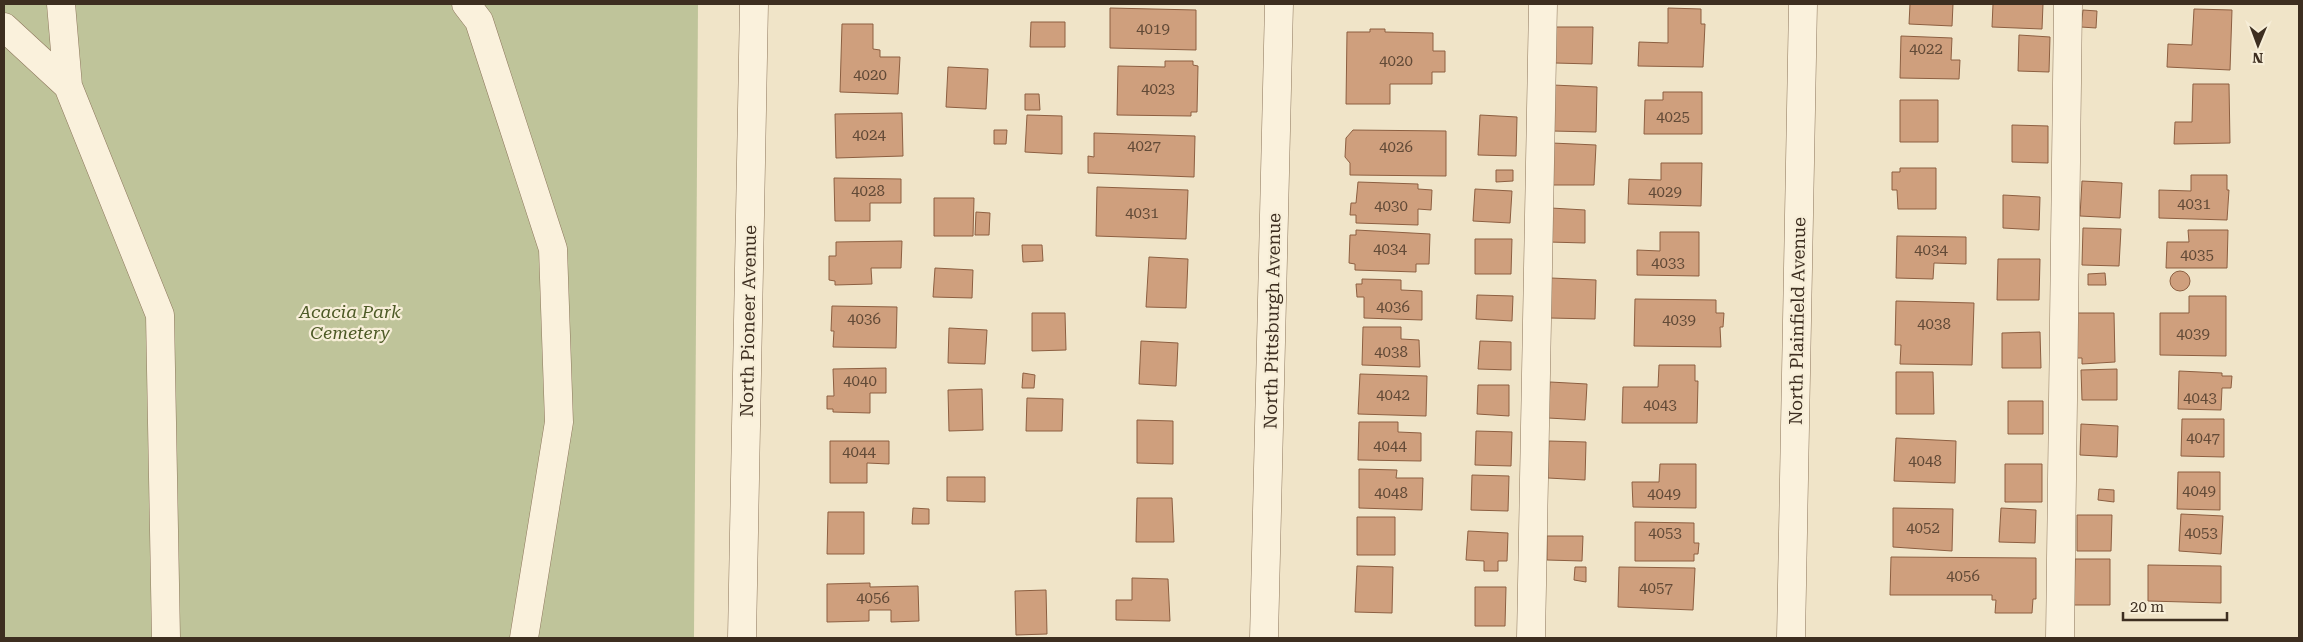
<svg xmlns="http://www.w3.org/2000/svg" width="2303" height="642" viewBox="0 0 2303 642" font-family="'Roboto Serif',serif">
<rect width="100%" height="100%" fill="#f0e4c8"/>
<path fill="#bfc49a" d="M4,4H698L694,638H4Z"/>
<path fill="#cf9f7d" stroke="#8d5f41" d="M1910,4H1953L1952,26L1909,24Z
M1993,4H2043L2042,29L1992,27Z
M1110,8L1196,10V50L1110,48Z
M1668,8L1701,9V24H1705L1703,67L1638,66L1639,42L1668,43Z
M2194,9L2232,10L2230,70L2167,67L2168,44L2192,45Z
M2083,10L2097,11L2096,28L2081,27Z
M1031,22H1065V47H1030Z
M842,24H873V49L880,50V57H900L898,94L840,92Z
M1556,27H1593L1592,64L1555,63Z
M1370,29H1385V32L1433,33V51H1445V72H1432V84H1390V104H1346L1347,32H1370Z
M2019,35L2050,37L2049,72L2018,71Z
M1901,36L1952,38L1951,60H1960L1959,79L1900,78Z
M1165,61H1193V65L1198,66L1197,112H1191V116L1117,115L1118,66L1165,67Z
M948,67L988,69L986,109L946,107Z
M2193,84H2229L2230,143L2174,144L2175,122H2192Z
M1553,85L1597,87L1596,132L1552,131Z
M1663,92H1702V134H1644L1645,100H1663Z
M1025,94H1039L1040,110H1025Z
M1900,100H1938V142H1900Z
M902,113L903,156L836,158L835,114Z
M1027,115L1062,116V154L1025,152Z
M1480,115L1517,117L1516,156L1478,155Z
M2012,125L2048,126V163L2012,162Z
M994,130H1007L1006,144H994Z
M1353,130L1446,131V176L1350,175V163L1345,157L1346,138Z
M1094,133L1195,136L1194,177L1088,173V156L1094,157Z
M1552,143L1596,145L1594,185H1550Z
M1661,163H1702L1701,206L1628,204L1629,179L1661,180Z
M1900,168H1936V209H1898L1897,190H1892V172H1900Z
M1496,170H1513V181L1496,182Z
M2191,175H2227V190H2229L2227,220L2159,218V190L2191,191Z
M834,178L901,179V203H870V221H835Z
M2082,181L2122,183L2120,218L2080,216Z
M1358,182L1418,184V189L1432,190L1431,210L1418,209V225L1356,223V215H1350L1351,203H1356Z
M1097,187L1188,190L1186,239L1096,236Z
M1475,189L1512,191L1510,223L1473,221Z
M2003,195L2040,197L2039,230L2003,228Z
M934,198H974L973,236H934Z
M1551,208L1585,210V243L1549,242Z
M976,212L990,213L989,235H975Z
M2083,228L2121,229L2119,266L2082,265Z
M1356,230L1430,234L1429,264H1416V272L1355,270V264L1349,263L1350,235H1356Z
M2188,230H2228L2227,268H2166L2167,242H2189Z
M1660,232H1699V276L1637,275V250L1660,251Z
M1897,236L1966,237V264L1934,263L1933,279L1896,278Z
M1475,239H1512L1511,274H1475Z
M902,241L901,268H871L872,284L835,285V281L829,280V256H836V242Z
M1022,245H1042L1043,261L1023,262Z
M1149,257L1188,259L1186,308L1146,307Z
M1998,259H2040L2039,300H1997Z
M935,268L973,270L972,298L933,297Z
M2170 281a10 10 0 1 1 20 0a10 10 0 1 1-20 0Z
M2105,273L2106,285H2088V274Z
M1551,278L1596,280L1595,319L1550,318Z
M1362,279L1401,280V290L1422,291V320L1364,318V297H1357L1356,284H1362Z
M1477,295L1513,296L1512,321L1476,319Z
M2189,296H2226V356L2160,355V313H2189Z
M1635,299L1716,300V313H1724L1723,327H1720L1721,347L1634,346Z
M1896,301L1974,303L1972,365L1900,364L1901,345H1895Z
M832,306L897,307L896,348L833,347L834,331H831Z
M1032,313H1065L1066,350L1032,351Z
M2077,313H2114L2115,362L2082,364V358H2077Z
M1363,327H1401V339L1419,340L1420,367L1362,365Z
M949,328L987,330L985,364L948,363Z
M2040,332L2041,368H2002V333Z
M1141,341L1178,343L1176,386L1139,384Z
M1480,341L1511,342V370L1478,369Z
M1659,365H1695V381H1698L1697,423H1622L1623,387H1658Z
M886,368V393H870V413L833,412V409H827V396H834L833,369Z
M2117,369V400H2082L2081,370Z
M2179,371L2222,373V376H2232L2231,388H2222L2221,410L2178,409Z
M1896,372H1933L1934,414H1896Z
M1023,373L1035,375L1034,388H1022Z
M1360,374L1427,376L1426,416L1358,414Z
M1550,382L1587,384L1585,420L1548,418Z
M1478,385H1509V416L1477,414Z
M982,389L983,430L949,431L948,390Z
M1027,398L1063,399L1062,431H1026Z
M2008,401H2043V434H2008Z
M2182,419H2224V457L2181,456Z
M1137,420L1173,421V464L1137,463Z
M1359,422H1398V432L1421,433V461L1358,460Z
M2081,424L2118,426L2117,457L2080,455Z
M1476,431L1512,432L1511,466L1475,465Z
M1896,438L1956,441L1955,483L1894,481Z
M830,441H889V464L867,463V483H830Z
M1549,441L1586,442L1585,480L1548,478Z
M1660,464H1696V508L1633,507L1632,482H1659Z
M2005,464H2042V502H2005Z
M1359,469L1397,470L1396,478H1423L1422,510L1359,508Z
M2178,472H2220V510L2177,509Z
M1472,475L1509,476L1508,511L1471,510Z
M947,477H985V502L947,501Z
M2099,489L2114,490V502L2098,500Z
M1137,498H1172L1174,542H1136Z
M913,508L929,509V524H912Z
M1893,508L1953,509L1952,551L1893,547Z
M2001,508L2036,510L2035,543L1999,542Z
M828,512H864V554H827Z
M2181,514L2223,516L2221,554L2179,551Z
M2077,515H2112L2111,551H2077Z
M1357,517H1395V555H1357Z
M1635,522L1694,523V543H1699L1698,554H1694V561H1635Z
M1468,531L1508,533L1507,561H1498V571H1484V561L1466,560Z
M1547,536H1583L1582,561L1547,560Z
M1891,557L2036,558V599H2033L2032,613H1995L1996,600H1992V595H1890Z
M2075,559H2110V605H2074Z
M2148,565L2221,566V603L2148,601Z
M1357,566L1393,567L1392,613L1355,612Z
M1575,567H1586V582L1574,580Z
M1619,567L1695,568L1693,610L1618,607Z
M1132,578L1168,579L1170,621L1116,620V600H1132Z
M870,583V587L918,586L919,621L891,622V610H869V621L827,622V584Z
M1475,587H1506L1505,626H1475Z
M1046,590L1047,634L1016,635L1015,591Z"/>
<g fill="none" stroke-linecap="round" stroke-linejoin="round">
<defs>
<path id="minor" d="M61,4L68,86
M466,4L479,21L553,249L559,422L524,638
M4,27L68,86L160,315L166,638
M742,638L754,4
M1264,638L1279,4
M1531,638L1543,4
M1791,638L1803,4
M2060,638L2068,4"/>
</defs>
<use href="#minor" stroke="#8d765c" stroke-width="29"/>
<use href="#minor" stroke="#faf1dc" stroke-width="28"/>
</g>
<g text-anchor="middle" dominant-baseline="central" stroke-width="4.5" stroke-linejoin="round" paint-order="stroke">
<g font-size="15" fill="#624a37">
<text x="1153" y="29">4019</text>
<text x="1926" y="49">4022</text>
<text x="1396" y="61">4020</text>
<text x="870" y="75">4020</text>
<text x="1158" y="89">4023</text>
<text x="1673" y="117">4025</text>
<text x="869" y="135">4024</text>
<text x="1144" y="146">4027</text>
<text x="1396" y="147">4026</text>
<text x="868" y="191">4028</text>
<text x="1665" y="192">4029</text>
<text x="2194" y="204">4031</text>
<text x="1391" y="206">4030</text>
<text x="1142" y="213">4031</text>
<text x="1390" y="249">4034</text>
<text x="1931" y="250">4034</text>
<text x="2197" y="255">4035</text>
<text x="1668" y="263">4033</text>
<text x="1393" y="307">4036</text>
<text x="864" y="319">4036</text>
<text x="1679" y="320">4039</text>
<text x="1934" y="324">4038</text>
<text x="2193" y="334">4039</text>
<text x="1391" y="352">4038</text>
<text x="860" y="381">4040</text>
<text x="1393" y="395">4042</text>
<text x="2200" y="398">4043</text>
<text x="1660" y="405">4043</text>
<text x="2203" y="438">4047</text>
<text x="1390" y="446">4044</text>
<text x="859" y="452">4044</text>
<text x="1925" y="461">4048</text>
<text x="2199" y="491">4049</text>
<text x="1391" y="493">4048</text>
<text x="1664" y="494">4049</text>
<text x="1923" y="528">4052</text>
<text x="1665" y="533">4053</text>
<text x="2201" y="533">4053</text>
<text x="1963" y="576">4056</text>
<text x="1656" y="588">4057</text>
<text x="873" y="598">4056</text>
</g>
<g font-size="18" font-style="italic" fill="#4d5a26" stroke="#f7eed8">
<text x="350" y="311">Acacia Park<tspan x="350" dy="21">Cemetery</tspan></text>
</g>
<g font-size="18" fill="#3d2e20" stroke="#f7eed8">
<text transform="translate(748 321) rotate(-89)">North Pioneer Avenue</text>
<text transform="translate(1272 321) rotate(-89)">North Pittsburgh Avenue</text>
<text transform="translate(1797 321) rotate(-89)">North Plainfield Avenue</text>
</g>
</g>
<rect width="2303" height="642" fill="none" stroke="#3d2e20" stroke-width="10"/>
<g transform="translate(2258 45) rotate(181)" stroke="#f7eed8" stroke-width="4" paint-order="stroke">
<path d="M0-4L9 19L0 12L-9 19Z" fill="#3d2e20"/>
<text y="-8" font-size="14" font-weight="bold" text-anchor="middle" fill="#3d2e20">N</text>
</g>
<path d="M2123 612v8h104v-8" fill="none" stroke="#3d2e20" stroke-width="2.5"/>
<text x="2130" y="612" font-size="15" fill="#3d2e20" stroke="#f7eed8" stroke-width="4" paint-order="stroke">20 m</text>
</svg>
